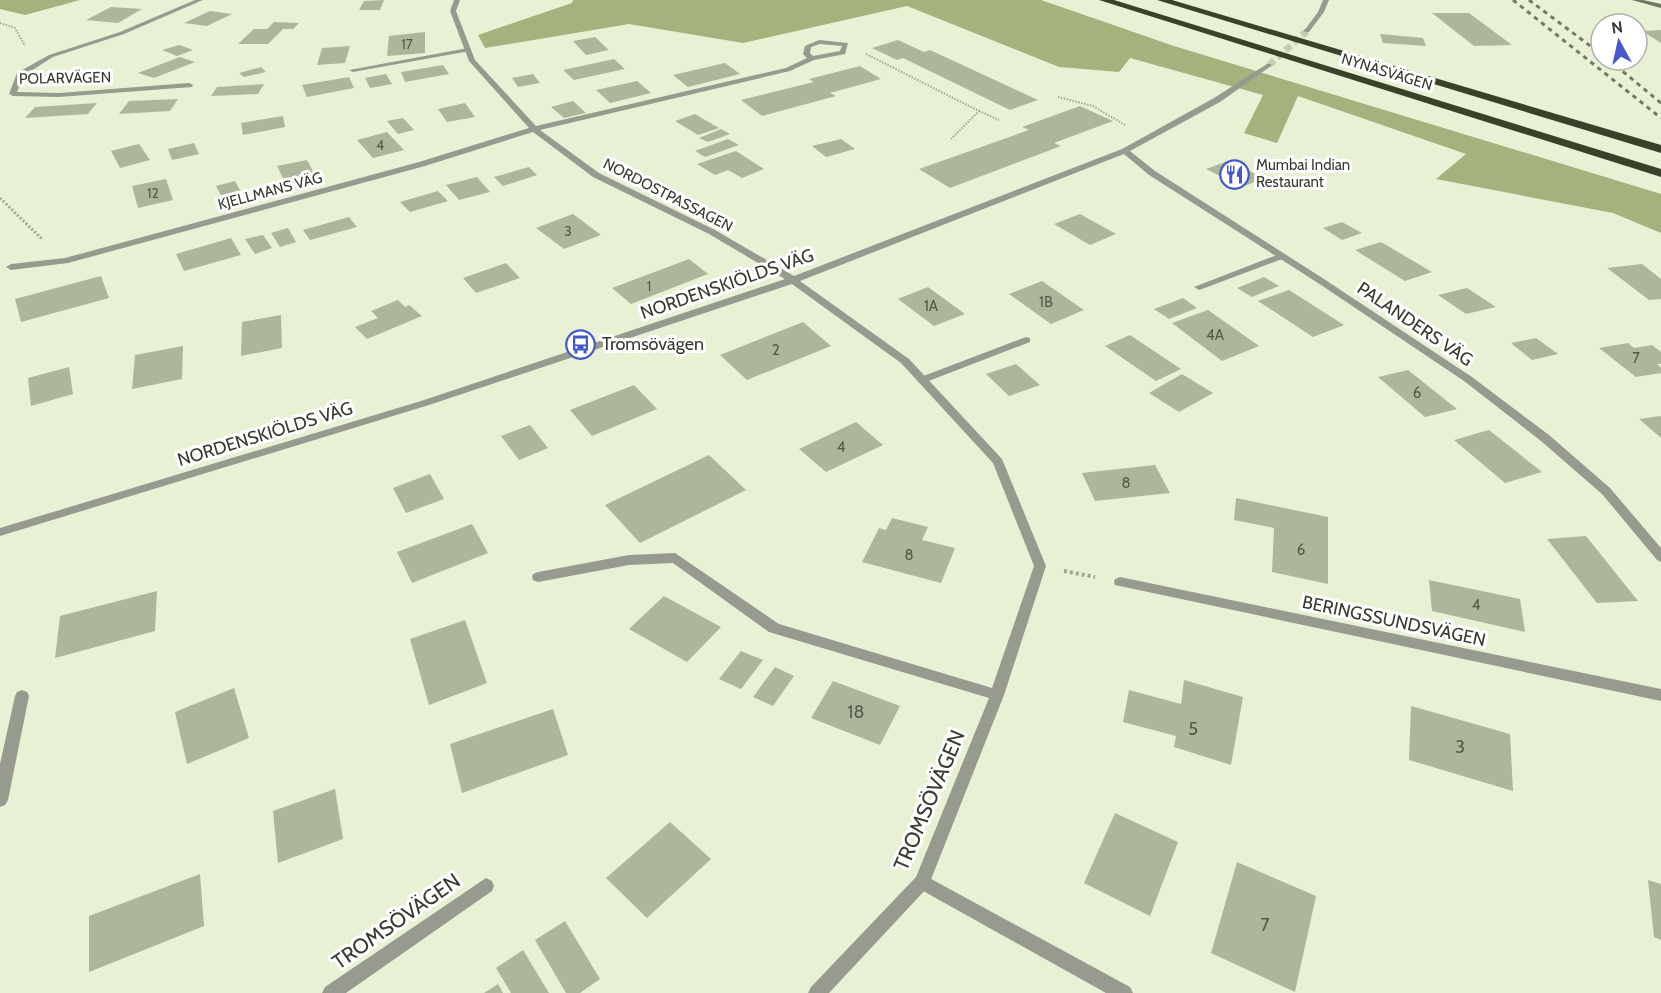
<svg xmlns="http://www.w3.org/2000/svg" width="1661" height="993" viewBox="0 0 1661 993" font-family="Cabin,sans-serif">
<rect width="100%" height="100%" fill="#e9f1d5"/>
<path fill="#a4b27e" d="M0,0H80L25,15L0,9Z
M573,0H1041L1174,46L1661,194V233L1613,213L1436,179L1466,154L1298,96L1277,143L1244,133L1263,95L1130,58L1119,72L1059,67L907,6L743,43L629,24L485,48L478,35L572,3Z"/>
<path fill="#adb59a" d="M384,0L380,10H359L364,1Z
M111,7L142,9L118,23L86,20Z
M210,11L232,14L207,26L184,23Z
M1432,13H1469L1512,45L1474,46Z
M274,22L299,23L293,29H283L268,44H238L254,29H267Z
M1661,30V43L1642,31Z
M425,32V53L387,56L389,36Z
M1380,34L1423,38L1426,46L1383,43Z
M595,37L609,50L586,55L573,41Z
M898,40L924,52L930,50L1038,100L1010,110L903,58L897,60L872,48Z
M179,45L193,50L177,56L162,50Z
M350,46L345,63L317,65L322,48Z
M180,57L195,62L154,78L138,73Z
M614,59L625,69L574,80L563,70Z
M725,63L740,74L688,87L673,75Z
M443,65L449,74L405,82L401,72Z
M860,66L881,79L830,93L836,96L762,116L741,100L814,82L809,79Z
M261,67L266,72L244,77L239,73Z
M386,74L392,84L370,88L365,78Z
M533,74L540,83L518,87L512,78Z
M349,77L354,88L307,97L302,85Z
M637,81L651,93L610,103L596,90Z
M264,84L258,94L211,96L217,87Z
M178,99L170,111L119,114L129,101Z
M573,101L586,113L564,118L551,107Z
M97,103L88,114L25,118L35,107Z
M465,103L475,117L447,122L438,109Z
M1080,106L1113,121L1054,143L1061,146L950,188L919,169L1029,130L1022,127Z
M695,114L719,128L698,135L675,121Z
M283,116L285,127L243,135L241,123Z
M403,118L414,130L398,134L387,121Z
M721,129L730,134L708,142L699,138Z
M387,132L404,150L373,158L357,140Z
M728,139L739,145L705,157L695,151Z
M841,139L855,149L826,157L812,146Z
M194,143L199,154L172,160L168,149Z
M139,144L150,160L120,168L111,151Z
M736,151L764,169L742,178L728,170L715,175L697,164Z
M307,160L316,177L286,184L277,166Z
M1228,161L1264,178L1242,187L1206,169Z
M529,167L537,175L503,186L494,177Z
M477,177L490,192L459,200L446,185Z
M166,179L173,200L138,208L132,186Z
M235,181L242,194L223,199L216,186Z
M438,191L448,201L410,212L400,202Z
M573,214L601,235L564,249L536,228Z
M1080,214L1116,234L1090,245L1054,224Z
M349,217L357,227L310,240L303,230Z
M1342,222L1362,233L1342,240L1323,228Z
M288,228L296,242L280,247L271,233Z
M263,235L272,248L255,254L245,239Z
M231,238L241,255L184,271L176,254Z
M1381,242L1432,272L1405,281L1355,250Z
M689,259L708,274L631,304L612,288Z
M506,263L520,278L476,293L463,278Z
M1642,264L1661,279V299L1649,300L1607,268Z
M101,276L109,298L21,322L15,299Z
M1264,277L1279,286L1252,297L1237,288Z
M1042,281L1084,310L1051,324L1009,294Z
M928,287L965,314L934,326L898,299Z
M1467,288L1496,307L1466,314L1438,295Z
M1289,290L1344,325L1313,337L1258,301Z
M1183,298L1197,308L1169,319L1154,309Z
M398,300L405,307L409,305L422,316L367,339L355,327L378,318L371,311Z
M1208,310L1259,346L1222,361L1172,323Z
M281,315L282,348L241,356L242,322Z
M803,322L831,346L747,380L720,355Z
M1130,335L1181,369L1156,381L1105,346Z
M1536,338L1558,354L1532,360L1511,343Z
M1628,343L1634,348L1652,345L1661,352V364H1657L1661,368V373L1636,377L1599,348Z
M183,346L182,379L132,389L135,355Z
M1016,364L1040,385L1009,396L986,374Z
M69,367L73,394L31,406L28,378Z
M1408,370L1457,409L1425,417L1378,377Z
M1182,374L1213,393L1179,412L1149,393Z
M634,385L657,409L592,436L570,410Z
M1661,416V438L1639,419Z
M856,422L883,445L826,472L799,449Z
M530,425L548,448L519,460L501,436Z
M1489,430L1542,472L1505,483L1454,440Z
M709,455L746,490L640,543L605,505Z
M1155,465L1170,493L1095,501L1082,473Z
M430,474L444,499L406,513L393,488Z
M1236,498L1328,517V584L1272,572L1274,528L1234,520Z
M892,518L928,527L922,540L955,548L941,583L862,562L879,528L886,530Z
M472,524L488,553L412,583L397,552Z
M1586,536L1638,601L1597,603L1547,539Z
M1429,580L1520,599L1525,632L1432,611Z
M157,591L155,631L55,658L60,616Z
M664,596L721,627L687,662L629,629Z
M465,620L487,683L429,705L410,639Z
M741,651L763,660L741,689L719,679Z
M775,667L794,676L773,706L753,697Z
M1184,680L1243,697L1231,765L1174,747L1176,736L1123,722L1129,690L1181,704Z
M833,681L900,706L880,745L811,718Z
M234,688L249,738L187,764L175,712Z
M1411,706L1510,734L1513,791L1409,760Z
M553,709L568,755L462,793L450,744Z
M335,789L343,839L278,863L273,811Z
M1115,813L1178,842L1150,916L1084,883Z
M670,822L711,859L647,918L606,878Z
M1237,862L1316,896L1295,992L1211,953Z
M200,874L204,926L89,972V916Z
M1648,880L1661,884V940L1654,937Z
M565,921L600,979L580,993H566L535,940Z
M523,950L549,993H511L496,968Z
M498,984L503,993H484Z"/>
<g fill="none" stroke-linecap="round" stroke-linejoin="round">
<path stroke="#c5cdb4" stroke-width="7" stroke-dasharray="7 4" stroke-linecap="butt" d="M1269,65L1307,31"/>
<path stroke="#a0a691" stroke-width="2" stroke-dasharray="1.5 1.5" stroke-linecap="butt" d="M0,23L15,28L25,46
M866,54L979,111L951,139
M1058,97L1093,106L1125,125
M979,111L999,120"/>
<path stroke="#a0a691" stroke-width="3" stroke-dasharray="2 2" stroke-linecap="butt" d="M0,198L43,240"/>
<path stroke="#a0a691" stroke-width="4" stroke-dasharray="3 3" stroke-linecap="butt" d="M1064,571L1095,577"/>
<path fill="#979b8f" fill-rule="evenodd" d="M468,48L471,50L470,51L353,72L349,70Z
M1282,253L1287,256L1285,258L1202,289L1199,290L1194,287Z
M1026,337L1030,338V342L926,382L922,383L917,380L918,378Z
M1120,577L1661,689V701L1115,585L1114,582L1115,579Z
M922,874L1130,987L1133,993H1106L916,887L914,882L916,877Z"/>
<path fill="#979b8f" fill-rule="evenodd" d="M195,0H203L124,34L53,57L23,76L17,92L59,93L189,83L193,85L192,87L59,97L13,96L9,94L17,73L49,55L120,32Z
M454,0H460L456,11L475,60L536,126L786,68L807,58L803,54L805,46L819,40L848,43L845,54L814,60L790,71L540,130L599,173L715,230L794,276L1122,149L1214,98L1267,64H1271V66L1220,102L1130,151L1155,171L1324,279L1472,377L1549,435L1610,488L1661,548V562L1657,560L1602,494L1541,441L1464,381L1318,283L1149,175L1124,154L800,281L909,359L1002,459L1046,566L1004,695L928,887L829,993H808L811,987L916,877L989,698L769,632L673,563L629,565L538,582L533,580L532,577L533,574L538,572L629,555L675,553L779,624L992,688L1034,566L993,463L901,363L792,284L429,405L0,536V528L421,401L785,279L709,234L593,177L533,132L425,166L68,263L11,270L6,267L11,264L65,258L419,162L529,128L469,61L450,11ZM820,44L842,46L840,51L813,56L810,53L811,47Z
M1323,0H1329L1324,12L1309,32H1305L1304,31L1318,12Z
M22,690L27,692L29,696L8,800L5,805L0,807V764L15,696L17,692Z
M486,878L492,881L494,886L492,891L346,993H322L325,987Z"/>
<path fill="#6f7463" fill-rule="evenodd" d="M1632,0H1643L1661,4V8Z"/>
<path fill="#3a412a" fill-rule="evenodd" d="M1099,0H1114L1661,169V177Z
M1157,0H1172L1661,145V153Z"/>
<path stroke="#737868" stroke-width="3" stroke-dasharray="4.5 4.5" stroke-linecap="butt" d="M1513,0L1661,118
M1529,0L1601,54
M1609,60L1661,103"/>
</g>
<defs>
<symbol id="restaurant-ring" viewBox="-11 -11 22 22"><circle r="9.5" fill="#fff" stroke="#4559cd" stroke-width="1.5"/><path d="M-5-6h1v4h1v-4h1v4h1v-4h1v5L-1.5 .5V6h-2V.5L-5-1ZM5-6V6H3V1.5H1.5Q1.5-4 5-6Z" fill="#4559cd"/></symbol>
<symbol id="bus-ring" viewBox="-11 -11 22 22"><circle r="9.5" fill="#fff" stroke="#4559cd" stroke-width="1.5"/><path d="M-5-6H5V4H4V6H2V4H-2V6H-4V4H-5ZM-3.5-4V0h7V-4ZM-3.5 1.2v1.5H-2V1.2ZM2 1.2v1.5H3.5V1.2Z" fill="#4559cd"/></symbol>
</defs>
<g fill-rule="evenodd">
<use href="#restaurant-ring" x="1218" y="158" width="33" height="33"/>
<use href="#bus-ring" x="564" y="328" width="33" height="33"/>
</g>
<g text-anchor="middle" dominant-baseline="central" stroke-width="6" stroke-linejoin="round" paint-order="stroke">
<g font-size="14" fill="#545a4a">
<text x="407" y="44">17</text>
<text x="380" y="145">4</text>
<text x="153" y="193">12</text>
<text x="568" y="231">3</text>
<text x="649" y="286">1</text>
</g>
<g font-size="15" fill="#373b30" stroke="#fff">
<text transform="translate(1387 72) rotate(17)">NYNÄSVÄGEN</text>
<text transform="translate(65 78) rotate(-1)">POLARVÄGEN</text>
<text transform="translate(270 191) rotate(-15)">KJELLMANS VÄG</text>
<text transform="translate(668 195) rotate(27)">NORDOSTPASSAGEN</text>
</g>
<g font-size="15" fill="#373b30" stroke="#fff" text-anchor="start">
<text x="1256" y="165">Mumbai Indian<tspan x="1256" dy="17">Restaurant</tspan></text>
</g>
<g font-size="15" fill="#545a4a">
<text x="1046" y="302">1B</text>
<text x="931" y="306">1A</text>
<text x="1215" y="335">4A</text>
<text x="776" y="350">2</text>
<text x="1636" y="358">7</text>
<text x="1417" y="393">6</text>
<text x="841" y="447">4</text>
<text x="1126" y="483">8</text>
<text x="1301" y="550">6</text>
<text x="909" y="555">8</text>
<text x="1476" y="605">4</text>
</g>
<g font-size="18" fill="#373b30" stroke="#fff">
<text transform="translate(727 284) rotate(-19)">NORDENSKIÖLDS VÄG</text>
<text transform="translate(1415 324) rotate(34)">PALANDERS VÄG</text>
<text transform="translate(265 434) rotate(-17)">NORDENSKIÖLDS VÄG</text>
<text transform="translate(1394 621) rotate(12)">BERINGSSUNDSVÄGEN</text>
</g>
<g font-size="18" fill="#373b30" stroke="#fff" text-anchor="start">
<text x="602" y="344">Tromsövägen</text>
</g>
<g font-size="18" fill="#545a4a">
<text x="856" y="712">18</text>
<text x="1193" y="729">5</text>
<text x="1460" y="747">3</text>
<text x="1265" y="925">7</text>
</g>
<g font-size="21" fill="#373b30" stroke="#fff">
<text transform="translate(929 800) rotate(-67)">TROMSÖVÄGEN</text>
<text transform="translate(396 921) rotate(-35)">TROMSÖVÄGEN</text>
</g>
</g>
<g transform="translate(1619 42) rotate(352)"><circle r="28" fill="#ffffff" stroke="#afb1ac" stroke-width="1.5"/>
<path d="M0-4.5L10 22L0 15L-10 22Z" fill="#4559cd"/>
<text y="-9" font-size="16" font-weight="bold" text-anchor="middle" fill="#373b30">N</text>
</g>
</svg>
